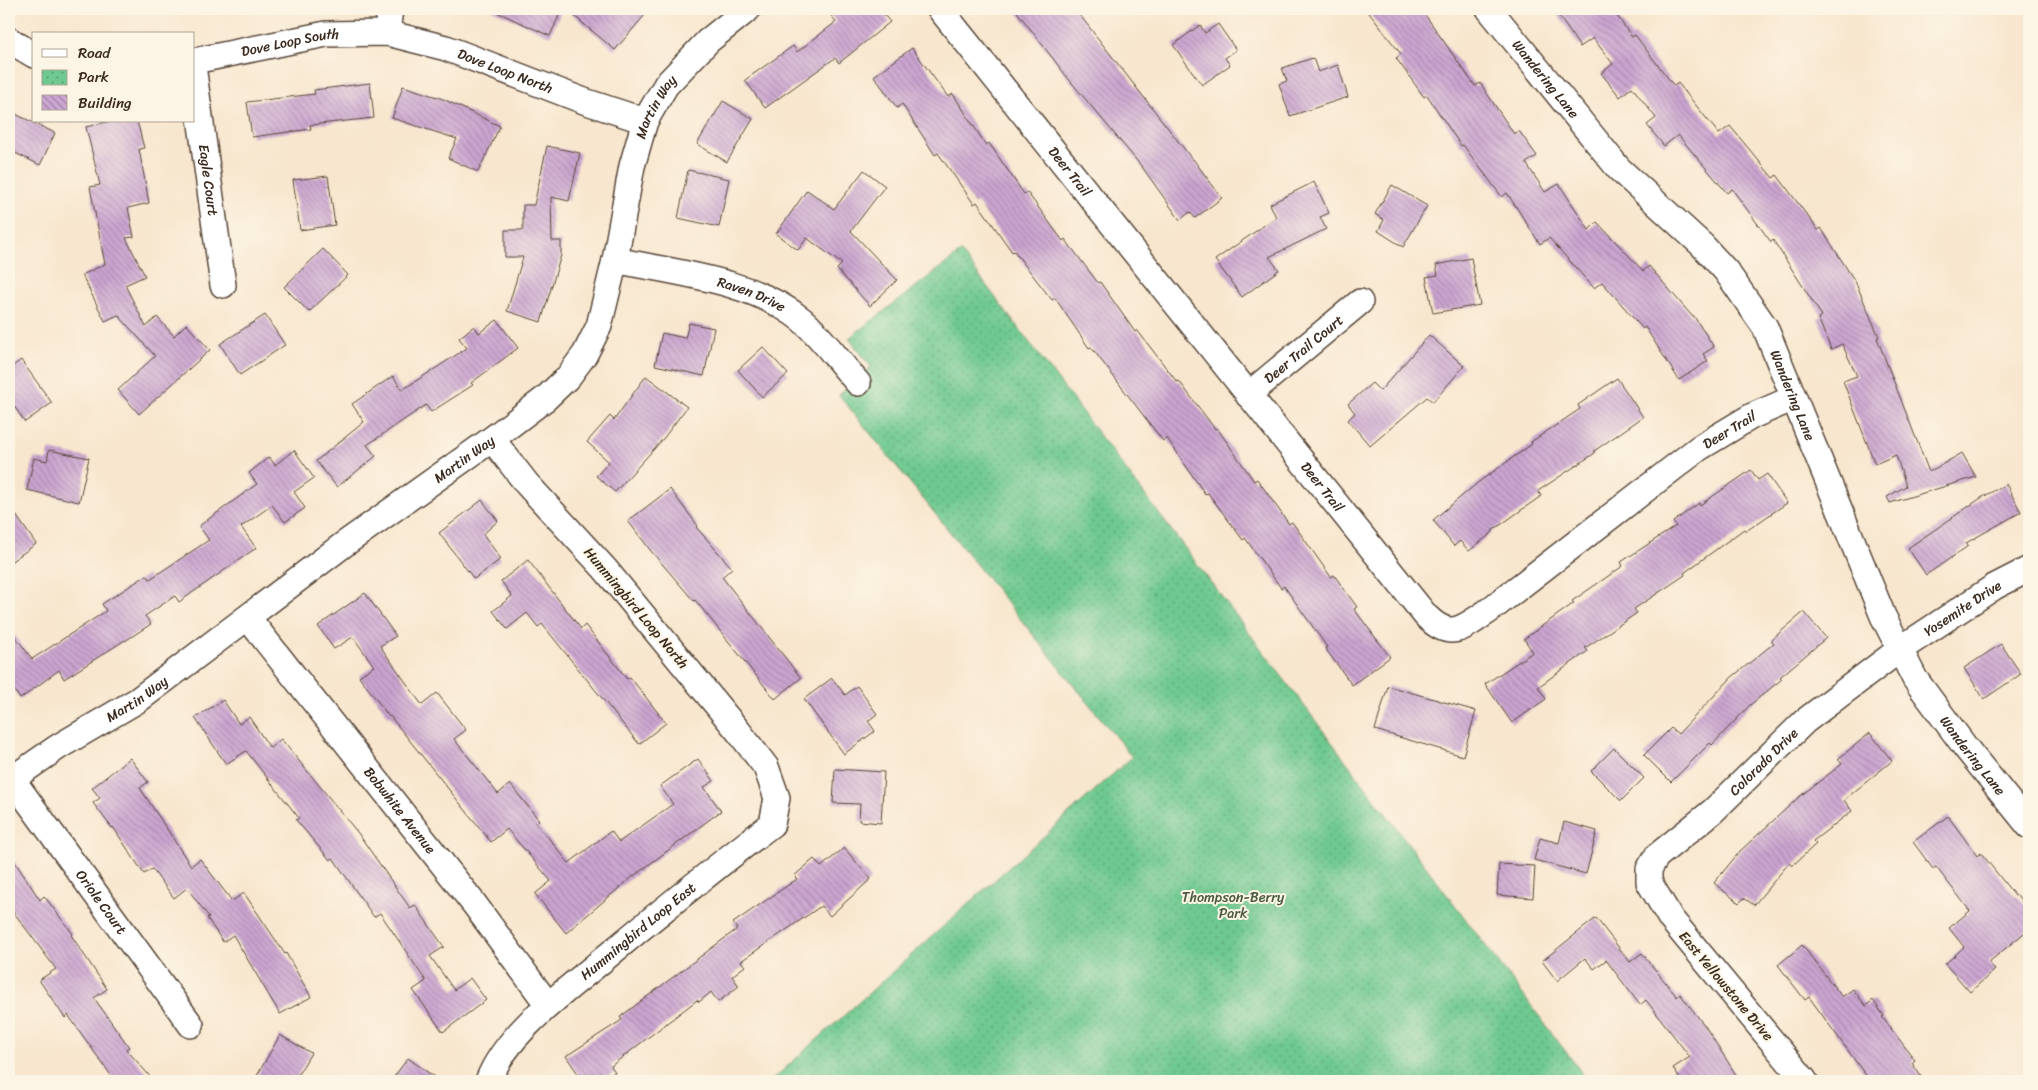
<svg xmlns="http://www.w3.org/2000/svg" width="2038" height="1090" viewBox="0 0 2038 1090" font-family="Sriracha,sans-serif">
<defs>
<pattern id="park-dots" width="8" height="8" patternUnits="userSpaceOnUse" patternTransform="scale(1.25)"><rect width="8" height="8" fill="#6ec990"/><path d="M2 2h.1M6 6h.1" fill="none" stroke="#5ca375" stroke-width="1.8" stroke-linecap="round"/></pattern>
<pattern id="building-back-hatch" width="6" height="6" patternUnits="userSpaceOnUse" patternTransform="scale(1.25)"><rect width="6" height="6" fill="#cba5d1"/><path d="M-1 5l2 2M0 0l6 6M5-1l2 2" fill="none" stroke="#a687a9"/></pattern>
</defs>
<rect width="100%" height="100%" fill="#fcf5e5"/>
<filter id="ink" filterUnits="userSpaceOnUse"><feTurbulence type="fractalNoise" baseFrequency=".02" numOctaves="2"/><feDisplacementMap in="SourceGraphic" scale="10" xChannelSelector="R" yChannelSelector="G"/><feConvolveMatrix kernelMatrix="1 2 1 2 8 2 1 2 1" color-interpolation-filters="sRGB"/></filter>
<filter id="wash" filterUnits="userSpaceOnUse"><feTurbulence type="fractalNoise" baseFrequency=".0096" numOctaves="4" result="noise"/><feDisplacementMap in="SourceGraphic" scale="20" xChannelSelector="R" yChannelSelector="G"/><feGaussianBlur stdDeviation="1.12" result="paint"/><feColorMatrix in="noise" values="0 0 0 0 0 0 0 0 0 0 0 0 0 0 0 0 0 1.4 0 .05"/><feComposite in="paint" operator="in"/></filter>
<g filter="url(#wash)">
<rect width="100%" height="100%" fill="#f8e6ce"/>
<path fill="url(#park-dots)" stroke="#547a57" d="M961,252L1588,1081H771L1132,757L839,395L871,367L849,338Z"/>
<g id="blocks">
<path fill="url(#building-back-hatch)" d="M490,9H562L550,36Z
M566,9H650L615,50Z
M826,9H879L890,22L839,63L835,58L765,108L745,80L793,46L797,52L836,22Z
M1015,9H1075L1192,159H1193L1222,198L1195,218L1190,212L1180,220L1142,167L1067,77Z
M1366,9H1421L1475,86L1480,83L1514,134L1519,131L1537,156L1526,163L1545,192L1559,184L1589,230L1597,222L1643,271L1649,266L1692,316L1693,315L1714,347L1703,354L1708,361L1679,380L1645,327L1643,329L1602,282L1594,288L1549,238L1540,244L1507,193L1502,197L1463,145L1461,146L1427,95L1424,97L1396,58L1401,54Z
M1554,9H1612L1632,37L1635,35L1674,86L1678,83L1719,134L1730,126L1773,178L1777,175L1818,230L1821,228L1856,283L1879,337L1877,338L1929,472L1962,453L1976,477L1890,503L1887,497L1906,486L1896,455L1875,464L1843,381L1857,376L1842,344L1831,349L1818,318L1822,316L1773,240L1771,242L1732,189L1727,193L1678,135L1664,146L1647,125L1656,118L1632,87L1620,97L1601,73L1613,64L1593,38L1580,47Z
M1218,24L1236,50L1225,58L1230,65L1202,85L1173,45L1200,25L1205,33Z
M912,48L948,97L953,94L986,145L989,143L1024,194L1027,192L1063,241L1065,239L1098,283L1100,282L1135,332L1137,330L1177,382L1179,381L1215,429L1217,428L1254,481L1257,479L1289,524L1292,522L1331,577L1334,575L1357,607L1354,609L1390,657L1352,685L1325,648L1327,647L1284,586L1281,588L1245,538L1243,540L1208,493L1205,494L1167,438L1163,441L1091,347L1089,348L1055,298L1052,300L1014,251L1012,252L977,202L974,204L938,153L935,155L902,104L897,108L874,76Z
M1313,58L1318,72L1338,65L1348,97L1290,116L1279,84L1287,81L1282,68Z
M370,83L374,118L310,125L311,129L252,137L247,102L315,94L314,90Z
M403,86L443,99L500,126L478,172L448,158L457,139L392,118Z
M723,101L753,119L727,162L697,144Z
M9,111L55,133L40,165L9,150Z
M110,121H137L144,148L139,149L149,203L128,208L134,237L126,238L145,276L125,285L146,327L157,317L174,336L186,324L210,350L139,414L118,390L155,356L118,315L105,321L82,275L105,264L90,187L100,185L86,127Z
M547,146L580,153L569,201L551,197L552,241H561V255L541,322L507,311L523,257H505V230H523V205H534Z
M688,170L729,179L719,227L678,218Z
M864,170L885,186L851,231L897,280L870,306L837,269L842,264L807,238L798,250L776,234L807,190L834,209Z
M328,176L335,225L300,230L293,180Z
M1314,182L1329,213L1320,217L1326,229L1269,257L1279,270L1242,297L1215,260L1276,217L1270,204Z
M1392,185L1427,206L1403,247L1378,231L1384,220L1375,214Z
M323,249L348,275L309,312L284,287Z
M1471,258L1480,305L1433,313L1426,277L1438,275L1436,265Z
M265,315L285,345L240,375L220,344Z
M497,320L518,348L471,383L473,385L431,412L426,405L367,445L376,456L337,487L316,461L364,422L352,404L393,376L402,390L467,348L459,338L474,326L479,333Z
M689,323L714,328L704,376L655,365L662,333L685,338Z
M1429,335L1464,366L1433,402L1427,397L1370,446L1348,420L1355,413L1348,404L1372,383L1380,391Z
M763,347L788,374L762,397L738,370Z
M21,360L52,403L25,422L9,399V369Z
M646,376L687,407L663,439L615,492L596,476L609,462L587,442L610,416L614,420Z
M1617,378L1643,417L1594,451L1595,453L1538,491L1541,496L1492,531L1493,532L1469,551L1460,541L1454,546L1433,520L1480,481L1532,444L1531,442L1580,409L1578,405Z
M49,450L89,458L79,502L27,490L34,458L47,461Z
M294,450L314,478L294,492L305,508L285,522L272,505L241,527L256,548L179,602L175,596L145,616L151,624L125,641V640L64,679L59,670L20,699L9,683V628L32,659L106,611L102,604L147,575L150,579L209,540L199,526L257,484L249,473L269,457L275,465Z
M1751,470L1758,480L1767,474L1787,503L1746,531L1744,529L1684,573L1685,575L1634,609L1637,613L1585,648L1588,651L1538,687L1546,699L1512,723L1485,684L1533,652L1524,639L1574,603L1572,601L1623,566L1621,562L1676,526L1673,522L1699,503L1700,505Z
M2006,484L2021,512L1966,543L1968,546L1926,575L1908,548L1981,498Z
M670,489L698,526L696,527L732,568L722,577L801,678L775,699L695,600L694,601L651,551L628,521Z
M482,500L498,521L483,534L501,559L474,579L439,533Z
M9,505L36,544L9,563Z
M528,560L581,629L585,625L627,679L630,677L666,723L639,744L542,624L538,627L527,613L507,629L493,611L512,596L501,581Z
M365,593L396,636L380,646L422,705L437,693L466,730L454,739L498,794L510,784L539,820L536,823L569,863L611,831L619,842L673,804L660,786L698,759L714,781L704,787L721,811L631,878L566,933L535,894L551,881L507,829L491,842L390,716L389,717L359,676L374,666L353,637L334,649L318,626Z
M1804,612L1826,638L1780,677L1782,679L1750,705L1712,745L1710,743L1671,782L1644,755L1671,728L1678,734L1731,678L1774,643L1771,640Z
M2001,644L2021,674L1984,699L1964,668Z
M832,678L845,695L857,686L877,714L868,721L875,731L844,754L804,699Z
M1388,686L1476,711L1463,756L1375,730Z
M223,700L239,724L249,717L270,748L281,739L358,833L410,908L415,905L444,947L430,956L454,990L470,978L486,1000L443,1032L413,990L426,981L380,913L374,917L333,858L330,860L296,820L299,818L246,751L226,764L195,718Z
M1870,733L1892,761L1844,800L1852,811L1813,841L1816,844L1792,866L1789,863L1754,905L1744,898L1739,903L1714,883L1740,851L1799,797L1842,764L1838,759Z
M1614,748L1644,778L1621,801L1591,771Z
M130,758L148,782L140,788L191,866L200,859L232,901L244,893L285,954L286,953L311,997L280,1014L233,935L223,942L207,918L209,917L187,888L174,898L152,869L144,874L113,827L112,828L93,803L100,798L92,788Z
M835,769L884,772L881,823L859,821L860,804L833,803Z
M1948,816L1977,856L1981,853L2015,896L2017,895L2029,910V929L1989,962L1995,970L1970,992L1945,964L1964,947L1949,928L1970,911L1936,867L1933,869L1913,842Z
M1564,822L1597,831L1586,874L1534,860L1540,838L1559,843Z
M844,848L871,879L830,916L821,906L741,961L745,966L732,976L739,986L718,1002L711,992L699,1002L697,1000L611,1066L615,1072L601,1081H583L566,1056L622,1020L620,1017L737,929L733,923L797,879L794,876L814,859L821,867Z
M9,853L40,900L44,896L73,934L71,935L107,989L94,998L129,1047L126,1049L154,1081H115L68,1015L65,1018L39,980L56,969L9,906Z
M1499,864L1535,866L1533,898L1497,895Z
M1596,918L1630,962L1642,953L1677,997L1680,994L1705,1026L1740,1081H1681L1673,1068L1690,1057L1646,1000L1640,1005L1606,960L1594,969L1585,958L1557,981L1542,961Z
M1802,945L1842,997L1853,989L1866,1006L1873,1000L1884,1016L1882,1017L1915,1060L1912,1063L1924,1081H1870L1809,997L1805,1000L1778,965Z
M280,1035L311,1053L294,1081H254Z
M408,1058L440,1081H391Z"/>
</g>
</g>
<g filter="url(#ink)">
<use href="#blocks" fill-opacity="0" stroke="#574638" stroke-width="1"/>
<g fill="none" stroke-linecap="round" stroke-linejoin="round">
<defs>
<g id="minor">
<path id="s1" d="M940,9L1426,616C1451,641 1462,628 1487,612L1699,448L1752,416L1794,398"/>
<path id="s2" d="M1489,9L1619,169L1702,245L1726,271L1765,327L1883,616L1915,679L1966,748L2029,826"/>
<path d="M387,33L390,9"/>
<path d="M9,40L34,55"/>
<path id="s3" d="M194,61L326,34L387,33L446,48L584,101L645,121"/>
<path id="s4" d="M194,73L223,285"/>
<path id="s5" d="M615,260C676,273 753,280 802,320C822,337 840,363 858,383"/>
<path id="s6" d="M1248,395L1360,302"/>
<path id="s7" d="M248,618L475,905L548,1005"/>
<path id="s8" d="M12,779L191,1025"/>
<path id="s9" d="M9,781L58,747L138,700L343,545L492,439L546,398L568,377L585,354L599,326L615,260L632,166L645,121L666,85L708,41L748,9"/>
<path id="s10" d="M488,1081C507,1032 566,991 605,958C660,912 715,868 772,824L777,798L766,767L739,732L605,569L527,484L492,439"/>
<path id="s11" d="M1805,1081L1671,919L1649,882V869L1657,856L1713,811L1805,721L1899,650L1994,587L2029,569"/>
</g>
</defs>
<use href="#minor" stroke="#574638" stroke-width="28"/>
<use href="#minor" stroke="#fff" stroke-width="25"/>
</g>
</g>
<g text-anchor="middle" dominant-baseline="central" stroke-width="4" stroke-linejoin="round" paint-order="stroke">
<g font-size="14" fill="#3b2a1e" stroke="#fcf5e5">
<text stroke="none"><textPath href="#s3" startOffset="98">Dove Loop South</textPath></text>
<text stroke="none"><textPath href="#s3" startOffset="320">Dove Loop North</textPath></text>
<text stroke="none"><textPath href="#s2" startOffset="90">Wandering Lane</textPath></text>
<text stroke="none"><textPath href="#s9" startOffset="978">Martin Way</textPath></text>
<text stroke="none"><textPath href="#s1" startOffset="208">Deer Trail</textPath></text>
<text stroke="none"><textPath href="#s4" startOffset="108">Eagle Court</textPath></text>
<text stroke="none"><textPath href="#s5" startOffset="141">Raven Drive</textPath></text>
<text stroke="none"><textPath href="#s6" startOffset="72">Deer Trail Court</textPath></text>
<text stroke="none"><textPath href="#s2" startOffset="496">Wandering Lane</textPath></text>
<text stroke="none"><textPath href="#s1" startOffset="1151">Deer Trail</textPath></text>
<text stroke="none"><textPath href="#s9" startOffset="558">Martin Way</textPath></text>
<text stroke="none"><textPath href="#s1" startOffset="612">Deer Trail</textPath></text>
<text transform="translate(636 608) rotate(50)">Hummingbird Loop North</text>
<text stroke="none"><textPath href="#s11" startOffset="676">Yosemite Drive</textPath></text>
<text stroke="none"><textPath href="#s9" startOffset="152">Martin Way</textPath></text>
<text stroke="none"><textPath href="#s2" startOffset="901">Wandering Lane</textPath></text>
<text stroke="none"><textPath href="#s11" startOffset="424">Colorado Drive</textPath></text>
<text stroke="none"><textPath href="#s7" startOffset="245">Bobwhite Avenue</textPath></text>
<text stroke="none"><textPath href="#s8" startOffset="152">Oriole Court</textPath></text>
<text stroke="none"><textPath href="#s10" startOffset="214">Hummingbird Loop East</textPath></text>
<text transform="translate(1726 986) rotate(50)">East Yellowstone Drive</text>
</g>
<g font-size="14" fill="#4a5a40" stroke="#fcf5e5">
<text x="1233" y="897">Thompson-Berry<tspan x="1233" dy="16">Park</tspan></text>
</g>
</g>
<rect width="2038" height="1090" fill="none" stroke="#fcf5e5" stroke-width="30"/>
<rect x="32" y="32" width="162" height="90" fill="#fcf5e5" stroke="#afa495"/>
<rect x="42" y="49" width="25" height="8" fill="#ffffff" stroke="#afa495"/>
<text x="78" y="58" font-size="15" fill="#3b2a1e">Road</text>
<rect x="42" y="70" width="25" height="15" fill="url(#park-dots)" stroke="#afa495"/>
<text x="78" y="82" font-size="15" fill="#3b2a1e">Park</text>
<rect x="42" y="95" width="25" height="15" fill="url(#building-back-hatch)" stroke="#afa495"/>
<text x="78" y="108" font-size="15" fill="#3b2a1e">Building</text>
</svg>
